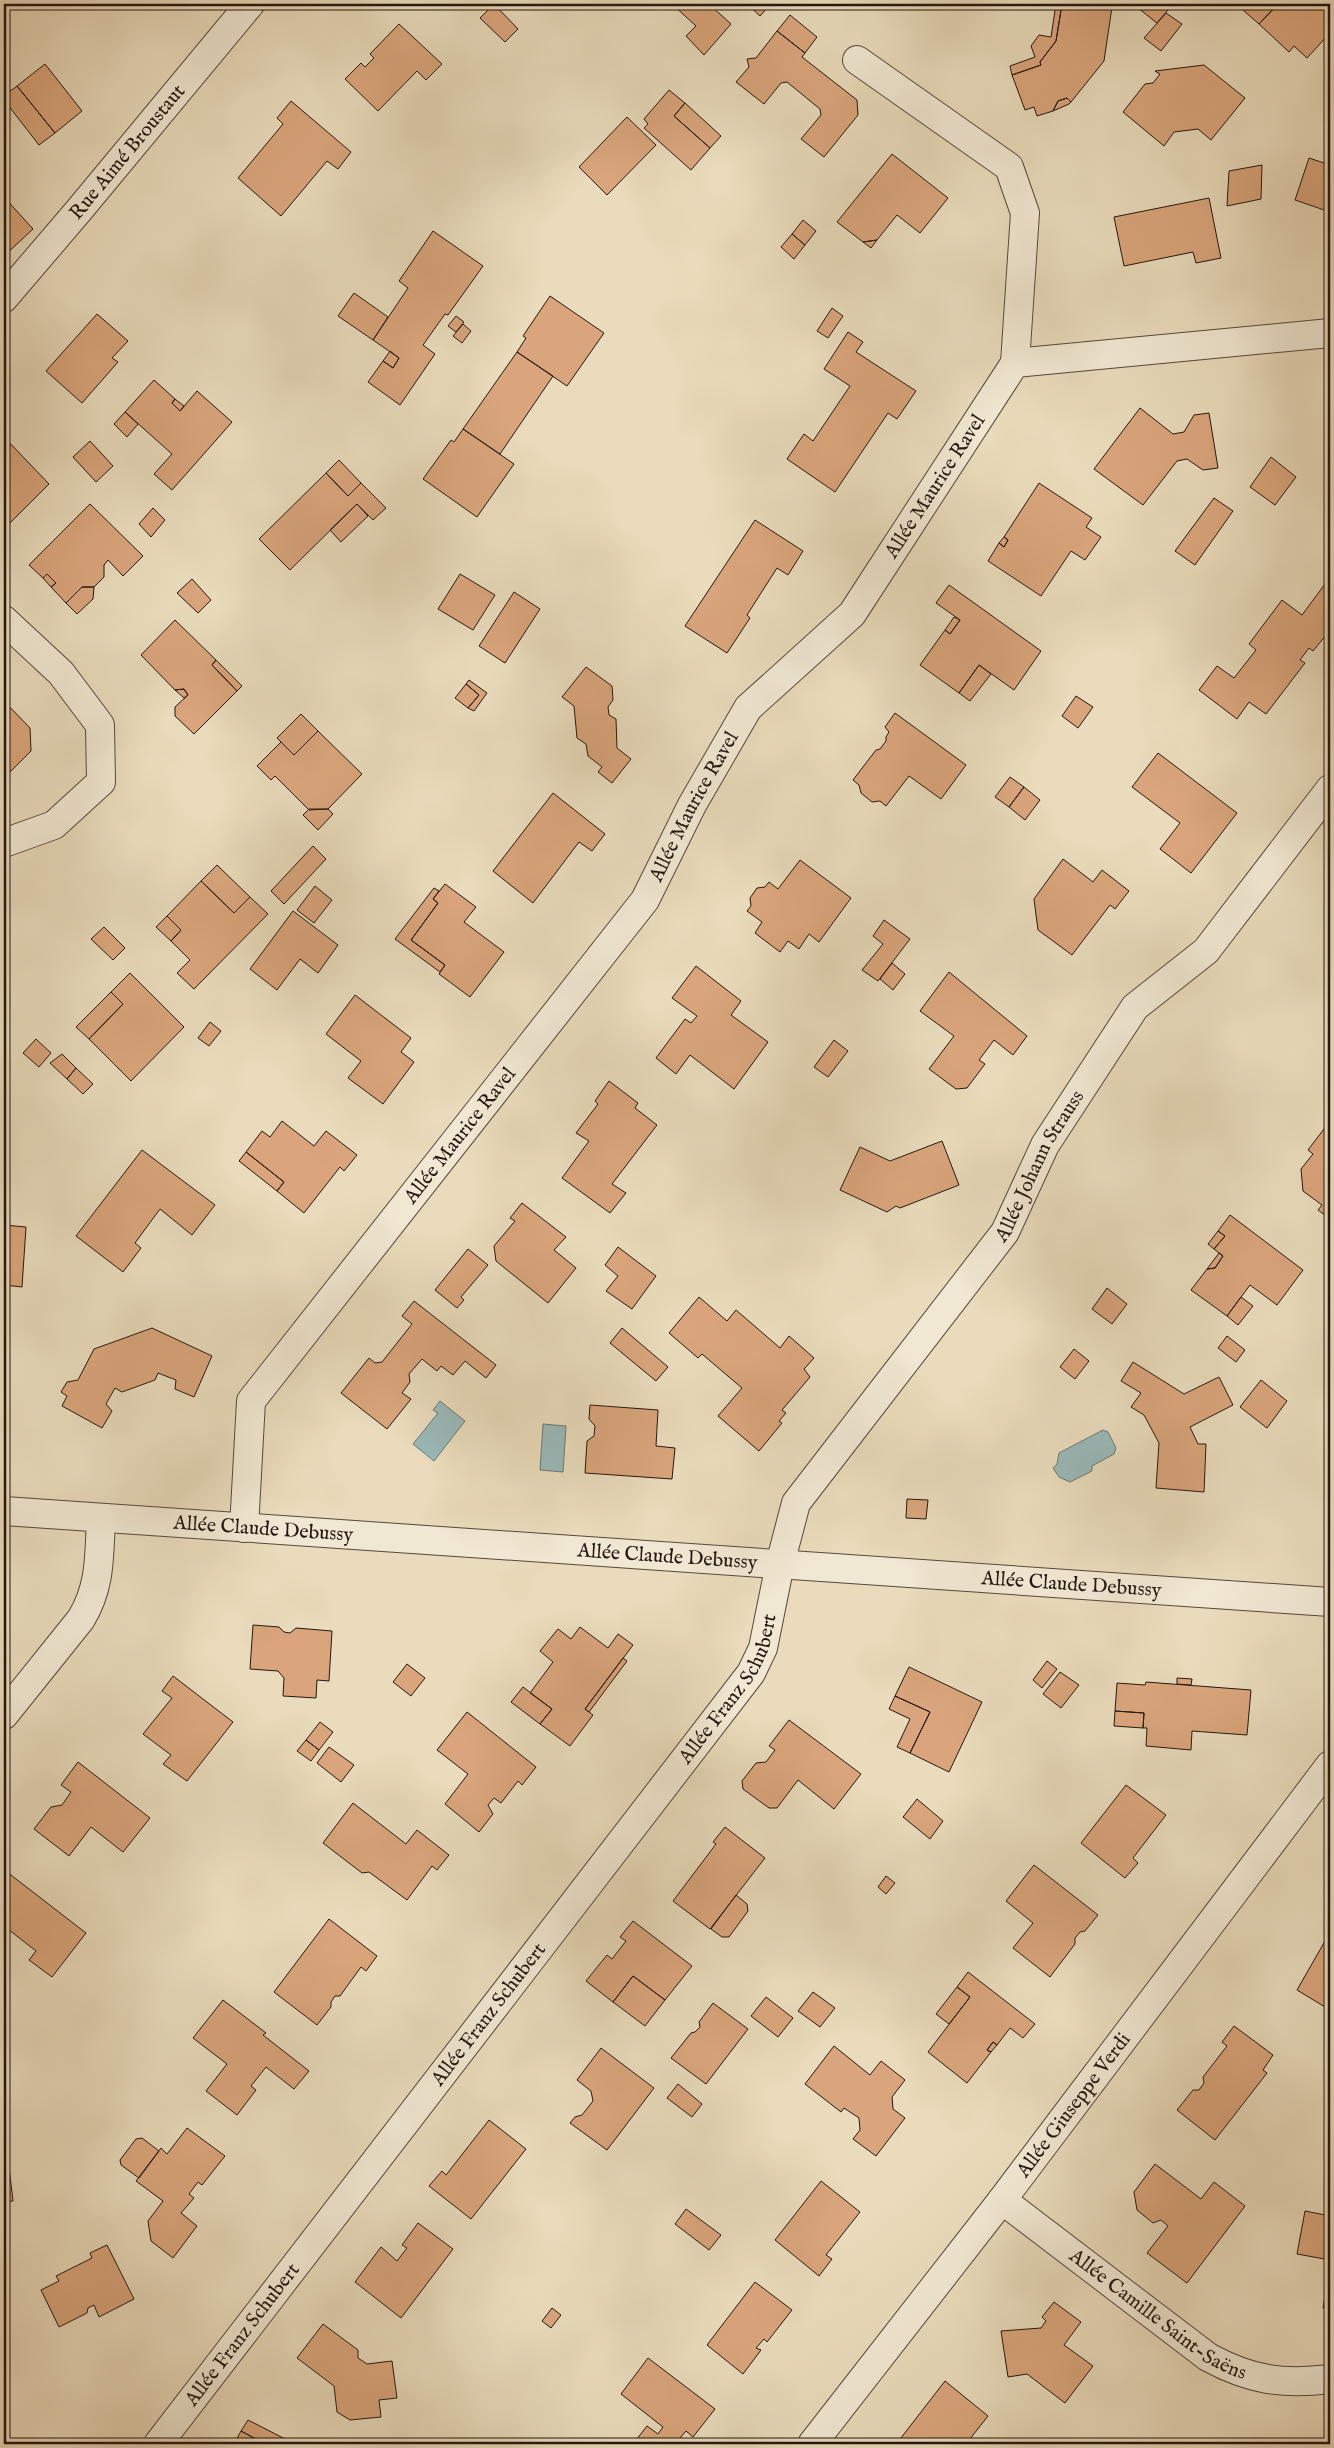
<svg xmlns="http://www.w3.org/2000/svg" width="1334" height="2448" viewBox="0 0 1334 2448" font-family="'IM FELL English',serif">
<rect width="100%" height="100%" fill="#e9dbbb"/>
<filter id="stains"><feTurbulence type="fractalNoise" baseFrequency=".004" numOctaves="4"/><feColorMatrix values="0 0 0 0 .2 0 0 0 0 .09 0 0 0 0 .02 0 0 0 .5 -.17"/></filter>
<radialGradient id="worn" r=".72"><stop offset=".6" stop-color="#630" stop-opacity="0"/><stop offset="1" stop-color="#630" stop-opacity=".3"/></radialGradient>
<path fill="#9ab9b9" stroke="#6b7876" d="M440,1401L465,1421L434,1461L413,1444L438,1413L433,1410Z
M543,1424L566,1426L563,1472L540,1470Z
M1103,1430L1108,1432L1116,1448L1114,1454L1092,1466V1471L1070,1482L1059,1477L1053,1468L1057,1464L1059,1453Z"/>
<path fill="#daa57c" stroke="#251711" d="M494,4L518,29L505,42L480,18Z
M672,4H709L731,24L704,55L686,36L696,26Z
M747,4H771L760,16Z
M1056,4H1062L1056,41L1040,62L1041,65L1012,75L1010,66L1035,57L1031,46L1039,35L1051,37Z
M1062,4H1092L1112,7L1104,61L1071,102L1067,98L1058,101L1053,111L1037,116L1034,107L1025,110L1012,75L1041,65L1040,62L1056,41Z
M1142,4H1173L1157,23L1138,8Z
M1236,4H1278L1259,24Z
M1278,4H1330V33L1307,58L1294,46L1289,52L1259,24Z
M1166,13L1182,24L1161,51L1144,38Z
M790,15L817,37L805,53L777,31Z
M399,24L442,64L426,80L417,71L378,111L345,79L361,63L365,67L374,58L370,54Z
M777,31L805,53L802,57L857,100L858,115L824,157L801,139L821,115L820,109L787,82L781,83L764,104L736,82L749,67L747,59L756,58Z
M45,64L82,111L55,133L17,86Z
M1204,65L1245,98L1211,140L1198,129L1174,132L1164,146L1123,112L1145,84L1153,83L1160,74L1155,71Z
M17,86L55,133L39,145L4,100V96Z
M669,90L685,103L674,116L710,148L691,170L644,128L648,124L644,119Z
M1067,98L1071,102L1069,104L1053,111L1058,101Z
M291,101L351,152L338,169L327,161L281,216L238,178L283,124L277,118Z
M685,103L721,136L710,148L674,116Z
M627,117L656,145L607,195L579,167Z
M892,154L948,198L920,233L897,215L877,240L863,242L837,222Z
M1309,158L1330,165V212L1295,200Z
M1262,165L1261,199L1227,206L1229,171Z
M4,197L33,229L4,256Z
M1209,198L1221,258L1196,263L1193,252L1124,266L1114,217Z
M803,220L816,231L805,245L792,234Z
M433,231L483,266L448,315L445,314L423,345L435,354L400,405L368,382L383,361L393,368L399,358L373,340L408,288L399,281Z
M792,234L805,245L794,259L781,247Z
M877,240L871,248L863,242Z
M354,293L388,317L373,340L338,316Z
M550,296L604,333L567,386L517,352L526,338L523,336Z
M832,308L843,316L828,338L817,331Z
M97,314L128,341L112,358L118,362L82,403L46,371Z
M456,316L464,322L456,332L448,326Z
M463,324L471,331L462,343L453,336Z
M848,332L863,342L856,352L916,391L897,419L888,413L835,492L787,459L804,434L813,441L850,386L824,369Z
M390,351L399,358L393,368L383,361Z
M517,352L553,376L500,454L463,429Z
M154,380L175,399L172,403L180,411L197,391L232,422L172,490L154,474L172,454L125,412Z
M175,399L184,406L180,411L172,403Z
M1140,408L1173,434L1184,432L1194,415L1209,413L1218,468L1203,470L1187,459L1177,461L1143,505L1094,469Z
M125,412L138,424L127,437L114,424Z
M463,429L514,464L477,517L423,479L451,440L454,442Z
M4,437L49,484L7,526L4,522Z
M90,441L113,466L96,482L73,457Z
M1271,457L1296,477L1275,505L1250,487Z
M339,460L361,483L348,496L326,473Z
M326,473L348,496L361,483L386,508L373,520L357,504L290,570L259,539Z
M1039,483L1092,518L1086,527L1101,537L1085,560L1071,551L1041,596L988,561L999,543L1004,547L1008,540L1004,537Z
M1214,498L1233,511L1195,565L1175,551Z
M90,504L143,556L123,576L108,560L104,565V577L94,587H82L66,603L51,587L56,583L47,574L43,578L29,565Z
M357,504L368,516L341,542L330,530Z
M153,508L165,520L151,537L139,524Z
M755,520L803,551L788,575L777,568L747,615L750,618L727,653L685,626Z
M1004,537L1008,540L1004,547L999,543Z
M47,574L56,583L51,587L43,578Z
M460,574L495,595L473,630L438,609Z
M192,579L211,600L198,613L177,593Z
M1325,584L1330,588V638L1326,635L1313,651L1309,648L1300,660L1305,663L1266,714L1249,702L1237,719L1199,690L1217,666L1234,678L1256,650L1249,644L1282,600L1302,615Z
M949,585L1041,651L1014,690L979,665L959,693L920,665L945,630L950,634L960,620L936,603Z
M82,587H94L93,599L77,614L66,603Z
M514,592L540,609L505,663L479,646Z
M954,617L960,620L950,634L945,630Z
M175,620L216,660L212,665L237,691L194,734L175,716V707L188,695L184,689L175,690L141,655Z
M216,660L242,686L237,691L212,665Z
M979,665L991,674L970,701L959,693Z
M586,667L612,686L613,700L608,707L609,715L616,719L617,748L631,759L612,783L598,772L602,767L588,756L586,744L577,738L574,706L562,697Z
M469,680L487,693L474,711L468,708L479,695L466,684Z
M466,684L479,695L468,708L455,698Z
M184,689L188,695L184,698L175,690Z
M1076,696L1093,707L1078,728L1062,716Z
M4,701L30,728L31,751L4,778Z
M895,713L966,765L941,799L909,776L886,806L880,801L872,802L861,793L859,785L853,780L876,750L880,749L886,741V737L889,732L885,727Z
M301,714L318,731L294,755L277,738Z
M318,731L362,774L328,809L309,810L275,776L271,780L257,766L281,742L294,755Z
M1158,753L1237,813L1191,873L1160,849L1180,823L1132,787Z
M1010,777L1024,787L1009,807L995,797Z
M1024,787L1040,800L1025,820L1009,807Z
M553,793L605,834L592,851L579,842L533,903L493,871Z
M309,809H328L333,814L318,830L303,815Z
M313,846L326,859L284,904L271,891Z
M1063,859L1093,882L1102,870L1129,891L1115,909L1110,905L1072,955L1038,930L1034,899Z
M800,860L851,898L819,942L809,934L799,949L788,941L780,952L755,933L762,922L747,911L751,906L750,898L757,888L765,887L769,882L778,889Z
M217,865L250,897L234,913L201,881Z
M201,881L234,913L250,897L268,914L194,989L177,973L190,960L171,941L181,930L167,916Z
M445,884L476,907L464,922L504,952L470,997L439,974L445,965L411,940L438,903L433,899Z
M315,886L332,900L314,923L297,910Z
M434,888L439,891L433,899L438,903L411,940L445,965L440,972L395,939Z
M293,911L338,945L318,973L300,959L277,990L250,969Z
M167,916L181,930L171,941L156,927Z
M884,920L910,939L878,981L862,970L883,944L873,936Z
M104,927L125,948L113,960L91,939Z
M892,963L905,974L893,990L880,979Z
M696,966L741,1001L731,1015L768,1042L734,1089L690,1055L676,1074L656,1058L685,1019L691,1023L697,1016L672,998Z
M949,972L1027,1036L1013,1055L994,1040L979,1060L985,1064L967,1088L956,1089L929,1069L954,1036L920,1011Z
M130,973L184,1027L131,1081L89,1039L123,1004L111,992Z
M111,992L123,1004L89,1039L76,1027Z
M355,995L411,1038L401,1052L414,1062L383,1104L348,1078L361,1061L326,1034Z
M210,1022L221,1031L209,1046L198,1038Z
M36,1039L51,1053L39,1067L23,1053Z
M834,1040L848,1051L828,1077L814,1067Z
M62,1054L76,1068L67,1079L50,1063Z
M76,1068L93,1084L83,1094L67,1079Z
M609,1081L638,1103L635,1108L657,1125L612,1184L626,1193L610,1213L562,1178L589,1141L576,1133L598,1104L595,1101Z
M282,1121L314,1146L326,1131L357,1155L344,1171L340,1167L304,1213L277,1191L284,1182L246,1152L262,1131L270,1137Z
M1330,1121V1219L1318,1210L1322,1205L1303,1191L1301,1169L1313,1154L1308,1150Z
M942,1141L959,1185L900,1208L896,1206L887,1212L840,1190L860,1147L890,1161Z
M142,1150L215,1205L192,1235L160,1209L135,1243L141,1248L123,1272L76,1236Z
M246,1152L284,1182L277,1191L239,1161Z
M522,1203L566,1237L554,1250L576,1268L548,1303L496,1261L494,1246L515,1221L510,1218Z
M1230,1215L1303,1270L1277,1305L1250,1285L1227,1316L1191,1290L1207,1269L1215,1268L1223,1256L1214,1249L1225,1236L1218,1231Z
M4,1225L26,1227L22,1287L4,1285Z
M1218,1231L1225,1236L1214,1249L1208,1244Z
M618,1247L656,1276L632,1309L606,1291L618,1276L605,1265Z
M468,1249L488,1265L461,1297L464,1300L457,1308L435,1290Z
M1219,1253L1223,1256L1215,1268L1207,1269Z
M1107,1288L1127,1304L1112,1324L1092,1309Z
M699,1297L727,1321L736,1310L780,1348L789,1336L814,1358L804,1369L810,1377L782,1410L786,1413L779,1421L782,1423L759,1451L718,1416L742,1388L702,1354L698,1358L669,1333Z
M1241,1297L1253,1306L1238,1325L1227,1316Z
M414,1301L496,1365L486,1378L465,1361L453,1375L441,1366L437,1371L422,1359L409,1374L410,1382L402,1393L411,1399L387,1429L341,1393L369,1358L375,1363L382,1362L412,1324L402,1316Z
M152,1328L212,1356L194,1397L175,1389L176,1380L158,1373L155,1380L122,1392L115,1388L106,1404L112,1411L102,1428L62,1406L67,1396L61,1392L67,1382L78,1380L94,1349Z
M622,1328L668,1367L656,1381L610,1343Z
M1227,1336L1245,1350L1236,1362L1218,1348Z
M1074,1349L1089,1361L1075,1379L1060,1367Z
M1133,1362L1184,1394L1219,1377L1233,1405L1190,1427L1198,1444H1206L1204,1492L1156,1488L1159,1443L1144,1415L1131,1407L1141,1393L1121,1381Z
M1261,1380L1287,1401L1267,1428L1240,1407Z
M590,1405L658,1410L656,1446L675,1448L672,1479L585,1473L587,1441L594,1436L595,1426L589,1419Z
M907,1499L928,1500L926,1519L906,1518Z
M253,1625L279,1627L284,1632L290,1633L296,1628L332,1631L329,1681L317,1680L316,1698L283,1696L284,1678L278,1671L250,1669Z
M580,1627L608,1648L618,1634L633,1645L585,1709L593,1715L570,1746L540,1724L552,1709L530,1693L553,1662L540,1651L558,1629L571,1639Z
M623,1658L627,1661L589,1712L585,1709Z
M1047,1661L1057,1669L1042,1688L1033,1680Z
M407,1664L425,1678L411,1696L393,1682Z
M909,1667L982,1702L949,1772L910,1753L930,1712L895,1696Z
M1060,1672L1079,1685L1061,1708L1043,1694Z
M173,1676L233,1722L187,1781L163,1764L171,1755L143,1734L172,1698L162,1691Z
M1177,1678L1192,1679L1191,1685L1177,1684Z
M1146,1682L1251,1690L1247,1735L1192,1731L1191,1750L1146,1746L1147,1728H1143L1144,1713L1115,1711L1117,1683L1145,1685Z
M523,1687L552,1709L540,1724L511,1702Z
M895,1696L930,1712L910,1753L897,1747L910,1719L889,1709Z
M1115,1711L1144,1713L1143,1728L1114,1726Z
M467,1712L536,1767L522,1785L518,1781L501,1803L494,1798L488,1805L493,1814L479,1832L445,1804L468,1774L437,1750Z
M789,1720L861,1774L834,1809L798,1780L777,1808H769L743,1789L742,1781L756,1763L766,1762L775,1750L769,1746Z
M320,1722L333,1732L319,1750L306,1740Z
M306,1740L319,1750L311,1761L297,1751Z
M329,1747L354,1765L341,1782L317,1763Z
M78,1762L150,1818L123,1852L91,1827L69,1856L34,1829L51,1807L62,1805L71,1792L61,1785Z
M1126,1785L1166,1815L1133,1858L1138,1863L1125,1878L1081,1843Z
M917,1799L943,1821L930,1839L903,1817Z
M353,1803L406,1844L417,1830L449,1855L437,1870L432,1866L407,1900L369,1872L362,1873L323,1843Z
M725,1827L765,1858L710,1929L673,1901L716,1844L713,1842Z
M1034,1865L1098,1915L1085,1931L1080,1932L1075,1938V1944L1050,1977L1013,1948L1033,1923L1006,1901Z
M7,1872L86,1933L52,1977L29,1960L36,1951L4,1926V1876Z
M886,1876L895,1883L886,1894L878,1887Z
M736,1895L747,1904L748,1911L729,1937H722L711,1929Z
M329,1919L377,1956L366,1971L361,1967L340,1996H335L331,2002V2007L317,2025L274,1992Z
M633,1921L692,1966L665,2000L633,1976L613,2002L586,1981L607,1955L612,1959L626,1941L620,1937Z
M1329,1934L1330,1935V2010L1297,1990Z
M968,1972L1035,2024L1023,2038L1010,2028L997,2045L993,2042L987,2050L991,2052L967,2083L928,2052L970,1997L957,1987Z
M633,1976L665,2000L645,2026L613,2002Z
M957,1987L970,1997L949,2024L936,2014Z
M813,1992L835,2008L820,2027L798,2011Z
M766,1997L793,2018L778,2037L751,2016Z
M223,2000L266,2033L263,2035L309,2071L294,2089L266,2067L251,2086L256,2090L237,2115L206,2091L227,2064L193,2038Z
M713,2003L748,2029L706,2084L671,2058L691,2033L695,2032L700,2027L699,2022Z
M1234,2026L1273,2055L1263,2070L1267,2073L1215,2140L1177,2110L1193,2090H1199L1204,2083L1203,2077L1227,2046L1222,2042Z
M993,2042L997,2045L991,2052L987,2050Z
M834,2046L870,2075L881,2061L905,2080L892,2097L893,2109L905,2118L876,2156L853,2139L860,2130L859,2118L844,2108L841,2112L805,2084Z
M601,2048L654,2088L607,2150L570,2123L575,2117L582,2115L593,2101L591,2091L577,2080Z
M678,2084L702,2104L692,2117L667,2098Z
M489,2120L526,2149L471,2219L429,2186L442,2171L446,2175Z
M187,2128L225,2156L202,2185L198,2182L189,2194L194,2198L181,2213L197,2226L173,2258L151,2241L148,2221L163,2201L136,2181L161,2148L167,2154Z
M142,2138L159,2151L139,2178L121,2165L120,2160L136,2139Z
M4,2159H8L13,2201L4,2202Z
M1155,2164L1201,2199L1214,2182L1245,2206L1187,2283L1147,2253L1168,2226L1161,2220L1153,2223L1137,2210L1134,2192Z
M821,2181L860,2212L826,2255L832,2259L819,2276L775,2240Z
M686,2209L721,2235L709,2250L675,2224Z
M1305,2211L1330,2216V2260L1297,2254Z
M418,2223L453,2249L401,2318L355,2282L381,2247L397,2261L407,2248L402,2245Z
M107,2245L134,2299L99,2317L94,2305L88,2308L87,2313L59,2327L41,2290L59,2281L56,2276L92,2258L90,2253Z
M1330,2269V2309L1323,2308Z
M755,2282L792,2310L767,2342L764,2339L756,2348L761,2350L743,2374L707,2345Z
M1054,2302L1081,2322L1064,2345L1093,2366L1065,2403L1027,2374L1008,2377L1001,2331L1041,2328L1046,2321L1042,2317Z
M552,2308L561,2315L551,2328L542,2321Z
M323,2324L358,2350V2358L367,2364L392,2361L397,2398L379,2400L381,2417L350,2420L337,2412L334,2386L297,2358Z
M648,2358L715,2409L693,2437L686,2431L675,2444H633L647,2426L658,2434L663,2427L621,2394Z
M945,2381L988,2416L966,2444L897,2443Z
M248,2420L293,2443L265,2444L241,2431Z
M241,2431L265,2444H234Z"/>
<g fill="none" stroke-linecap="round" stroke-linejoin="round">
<defs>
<g id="street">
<path d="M857,60L1009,167L1025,213L1015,363"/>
<path id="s1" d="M4,298L80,209L250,4"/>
<path d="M4,620L61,673L100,725L101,782L54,825L4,843"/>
<path id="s2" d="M4,1511L1330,1602"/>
<path id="s3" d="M244,1528L251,1401L645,900L692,805L748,708L852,614L1015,363L1330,333"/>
<path d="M4,1715L81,1619C101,1586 99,1556 101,1518"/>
<path id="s4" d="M1002,2200L1208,2357C1250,2380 1283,2385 1330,2379"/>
<path id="s5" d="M158,2444L751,1673L763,1648L780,1564L796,1503L1005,1232L1045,1145L1135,1007L1206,951L1330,789"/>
<path id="s6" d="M812,2444L1002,2200L1330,1765"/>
</g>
</defs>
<use href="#street" stroke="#56483c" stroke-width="30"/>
<use href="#street" stroke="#f1e8d3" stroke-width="28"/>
</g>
<g text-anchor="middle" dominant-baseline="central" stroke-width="4" stroke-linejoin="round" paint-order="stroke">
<g font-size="20" fill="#251711" stroke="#f1e8d3">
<text stroke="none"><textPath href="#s1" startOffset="191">Rue Aimé Broustaut</textPath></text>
<text stroke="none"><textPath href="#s3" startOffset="1275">Allée Maurice Ravel</textPath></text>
<text stroke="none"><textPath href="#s3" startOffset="870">Allée Maurice Ravel</textPath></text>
<text stroke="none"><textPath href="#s3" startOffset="465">Allée Maurice Ravel</textPath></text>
<text stroke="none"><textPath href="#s5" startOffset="1566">Allée Johann Strauss</textPath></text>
<text stroke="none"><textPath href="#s2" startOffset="260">Allée Claude Debussy</textPath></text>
<text stroke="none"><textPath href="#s2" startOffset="665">Allée Claude Debussy</textPath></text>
<text stroke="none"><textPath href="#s2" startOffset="1070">Allée Claude Debussy</textPath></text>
<text stroke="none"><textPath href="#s5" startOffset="948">Allée Franz Schubert</textPath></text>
<text stroke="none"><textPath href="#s5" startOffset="542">Allée Franz Schubert</textPath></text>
<text stroke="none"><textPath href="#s6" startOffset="428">Allée Giuseppe Verdi</textPath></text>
<text stroke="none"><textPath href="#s4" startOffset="194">Allée Camille Saint-Saëns</textPath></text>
<text stroke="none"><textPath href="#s5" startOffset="138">Allée Franz Schubert</textPath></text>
</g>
</g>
<rect width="1334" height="2448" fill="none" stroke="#e9dbbb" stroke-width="20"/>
<rect x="5" y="5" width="1324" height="2438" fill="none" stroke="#251711" stroke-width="2.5"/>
<rect x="10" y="10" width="1314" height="2428" fill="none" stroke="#251711"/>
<rect width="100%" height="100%" filter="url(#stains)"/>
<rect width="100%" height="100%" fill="url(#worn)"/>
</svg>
